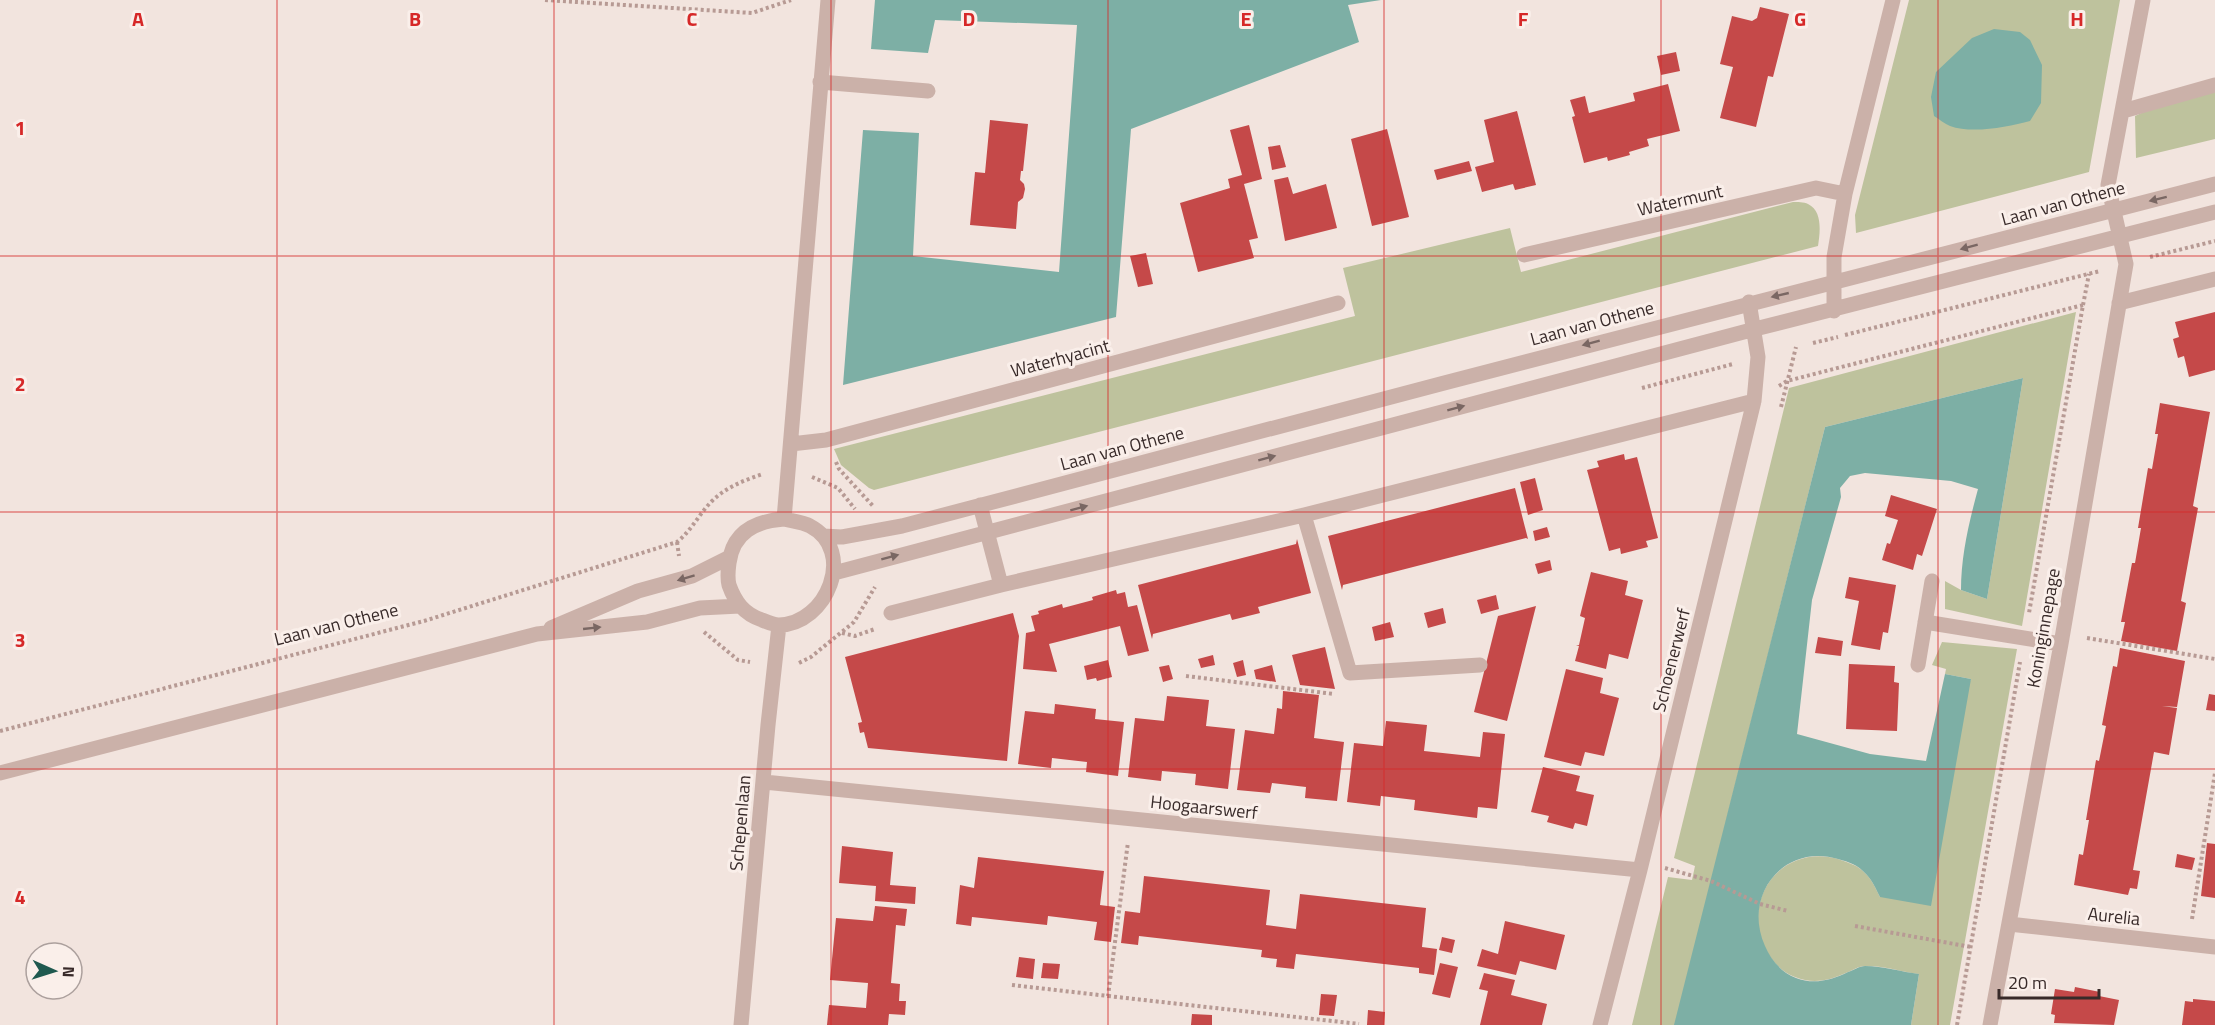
<svg xmlns="http://www.w3.org/2000/svg" width="2215" height="1025" viewBox="0 0 2215 1025" font-family="'Titillium Web',sans-serif">
<rect width="100%" height="100%" fill="#f2e4de"/>
<path fill="#bec29d" d="M1909,0H2120L2089,172L1856,233L1855,215Z
M2215,92V139L2136,158L2135,116L2148,110Z
M1793,202C1797,202 1804,202 1808,204C1823,211 1820,233 1818,246L874,490L869,488L841,465L834,449L1355,316L1343,268L1510,228L1521,272Z
M2076,312L2022,626L1945,609V581L1961,590L1987,599L2023,378L1825,427L1675,1025H1632L1668,877L1692,880L1695,866L1674,858L1789,388Z
M1942,642L2017,649L1950,1025H1911L1919,974C1902,972 1882,965 1865,966C1859,966 1853,970 1848,972C1831,980 1814,985 1795,977C1781,972 1771,960 1764,946C1742,895 1784,844 1838,859C1849,863 1858,865 1866,874C1872,880 1876,889 1880,897L1971,679L1945,674L1946,669L1932,665Z"/>
<path fill="#7dafa5" d="M875,0H1381L1348,5L1359,42L1131,129L1116,317L843,385L863,130L919,133L913,256L1059,272L1077,25L935,20L928,53L871,49Z
M1994,29L2020,32L2030,40L2042,65L2041,103L2030,121C2008,127 1972,134 1950,126C1945,124 1939,119 1934,116L1931,97L1936,72L1972,38Z
M2023,378L1987,599L1961,590C1961,556 1969,522 1978,489L1951,481L1865,473L1850,476L1840,488L1841,497L1812,600L1797,734L1870,754L1926,761L1945,674L1971,679L1931,906L1880,897C1876,889 1872,880 1866,874C1858,865 1849,862 1838,859C1784,843 1742,895 1765,946C1771,960 1781,972 1796,978C1814,985 1832,980 1848,972C1854,970 1860,966 1865,966C1883,966 1902,972 1919,974L1911,1025H1674L1825,427Z"/>
<path fill="#c54949" d="M1760,7L1789,14L1773,77L1768,76L1756,127L1720,118L1733,67L1720,64L1732,16L1752,21L1757,18Z
M1676,52L1680,71L1661,75L1657,56Z
M1668,84L1680,131L1647,139L1649,146L1629,152L1630,155L1608,161L1607,157L1584,163L1572,117L1575,116L1570,100L1585,96L1589,113L1635,101L1633,93Z
M1517,111L1536,185L1515,190L1513,184L1482,192L1475,167L1494,162L1484,120Z
M990,120L1028,124L1023,171H1021L1020,180L1024,184L1025,189L1023,198L1018,202L1016,229L970,225L975,172L985,173Z
M1249,125L1262,179L1244,184L1258,238L1249,240L1254,258L1198,272L1180,203L1230,188L1228,179L1242,175L1230,130Z
M1387,129L1409,217L1372,226L1351,139Z
M1280,145L1286,167L1272,170L1268,147Z
M1469,161L1472,171L1437,180L1434,170Z
M1288,177L1293,194L1326,184L1337,228L1285,241L1274,180Z
M1146,253L1153,284L1138,287L1130,256Z
M2215,312V370L2189,377L2184,356L2178,358L2173,339L2179,337L2175,322Z
M2160,403L2210,412L2193,506L2198,508L2181,601L2186,603L2177,651L2121,641L2125,622H2121L2132,563H2135L2141,528H2138L2148,468L2152,469L2158,434H2155Z
M1624,454L1625,460L1637,457L1658,538L1646,541L1648,547L1621,554L1620,548L1609,551L1587,470L1599,467L1597,461Z
M1535,478L1543,510L1528,515L1520,482Z
M1515,488L1528,539L1526,538L1343,585L1342,590L1328,536Z
M1891,495L1937,509L1922,556L1917,554L1913,570L1882,560L1887,543L1890,544L1898,520L1885,516Z
M1547,527L1550,537L1535,541L1533,531Z
M1297,539L1311,593L1258,607L1260,613L1232,620L1230,614L1153,634L1152,639L1138,585L1296,544Z
M1550,560L1552,570L1538,574L1535,564Z
M1591,572L1628,581L1625,595L1643,600L1628,659L1609,654L1606,669L1575,661L1579,646L1576,645H1579L1585,618L1580,616Z
M1849,577L1896,585L1888,633L1883,632L1880,650L1851,645L1859,601L1845,598Z
M1116,590L1117,594L1125,592L1128,607L1137,605L1149,651L1128,656L1120,626L1049,644L1057,672L1023,669L1026,633L1035,631L1031,616L1039,614L1038,611L1062,604L1063,608L1093,600L1092,597Z
M1496,595L1499,609L1481,614L1477,600Z
M1536,606L1507,721L1474,712L1498,616Z
M1443,608L1446,623L1428,628L1424,613Z
M1013,613L1019,636L1007,761L868,748L864,732L860,733L858,723L862,722L845,657Z
M1390,622L1394,637L1375,641L1372,627Z
M1818,637L1843,641L1841,656L1815,653Z
M1325,647L1335,689L1300,685L1292,655Z
M2120,648L2185,661L2177,707L2162,706L2177,708L2169,755L2154,752L2133,870L2140,871L2137,889L2130,888L2128,895L2074,885L2079,854L2083,855L2089,820H2086L2096,760L2099,761L2106,726L2102,725L2113,666L2117,667Z
M1213,655L1215,665L1201,668L1198,659Z
M1108,660L1112,677L1097,681L1096,678L1087,680L1084,666Z
M1243,660L1246,675L1237,677L1233,663Z
M1849,664L1895,666L1894,682L1899,683L1897,731L1846,729Z
M1169,665L1173,679L1163,682L1159,667Z
M1272,665L1276,682L1256,679L1254,670Z
M1566,669L1603,678L1600,693L1619,698L1604,756L1585,752L1581,766L1544,757Z
M1283,691L1319,695L1314,738L1344,742L1337,801L1305,798L1306,787L1272,783L1270,793L1237,790L1245,730L1274,734L1277,708L1282,709Z
M2209,694L2215,695V711L2206,710Z
M1167,696L1209,700L1206,726L1235,729L1228,789L1195,785L1196,774L1162,771L1161,781L1128,777L1135,718L1164,721Z
M1055,704L1096,709L1095,719L1124,722L1118,776L1086,772L1087,762L1052,758L1051,768L1018,764L1025,711L1054,714Z
M1386,721L1427,725L1424,751L1480,757L1483,732L1505,734L1497,809L1478,807L1477,818L1414,810L1415,800L1381,796L1380,806L1347,802L1354,743L1383,746Z
M1543,767L1580,776L1576,791L1594,795L1587,826L1575,823L1573,829L1547,822L1549,816L1531,812Z
M2207,843L2215,844V898L2201,896Z
M842,846L893,852L890,885L916,887L915,904L875,901L876,886L839,883Z
M2177,854L2195,858L2192,870L2175,867Z
M978,857L1104,871L1100,905L1115,907L1111,942L1094,940L1097,922L1048,916L1047,925L972,917L971,926L956,924L960,885L974,888Z
M1144,876L1270,890L1266,925L1296,929L1300,894L1426,908L1422,947L1437,949L1434,975L1419,973V968L1296,954L1294,969L1276,967L1277,959L1261,957L1262,950L1139,936L1138,945L1121,943L1125,911L1140,913Z
M875,906L907,909L905,926L896,925L891,983L900,984L899,1001H906L905,1015L889,1014L888,1025H827L829,1005L866,1008L868,983L830,980L836,918L873,921Z
M1505,921L1565,935L1556,970L1520,961L1516,975L1477,966L1482,949L1498,954Z
M1442,937L1455,940L1452,953L1439,950Z
M1019,957L1035,959L1033,979L1016,977Z
M1043,963L1060,964L1058,979L1041,978Z
M1440,963L1458,967L1450,998L1432,994Z
M1484,973L1515,980L1511,995L1547,1004L1542,1025H1480L1488,991L1479,989Z
M2075,987L2100,992L2099,996L2119,1000L2114,1025L2054,1023L2055,1015L2051,1014L2055,989L2074,992Z
M1321,994L1337,995L1334,1016L1319,1015Z
M2193,999L2215,1001V1025H2182L2185,1001L2193,1002Z
M1368,1010L1385,1012L1384,1025H1367Z
M1192,1014L1212,1015V1025H1191Z"/>
<g fill="none" stroke-linecap="round" stroke-linejoin="round">
<path stroke="#b79a94" stroke-width="4" stroke-dasharray="3 3" stroke-linecap="butt" d="M545,0L752,13L791,0
M2150,257L2215,241
M2083,305L2089,274
M1845,335L2100,271
M1813,343L1838,337
M1779,386L1787,381L2083,305L2029,613
M1642,388L1733,364
M1781,407L1796,347
M836,462L839,469L873,506
M812,477L838,488L855,509
M677,542L679,556
M704,632L738,660L750,662
M842,633L855,636L875,629
M2087,638L2215,659
M799,663L811,657L854,622L875,587
M1186,676L1334,694
M0,731L424,621L677,542C692,530 699,514 712,501C726,487 745,480 763,474
M1665,868L1711,881L1760,904L1788,911
M2192,919L2215,773
M1855,926L1971,947
M1012,985L1108,996L1128,842
M1108,996L1359,1024
M1957,1025L2020,662"/>
<path stroke="#cbb1a9" stroke-width="15" d="M820,82L928,91
M2123,111L2215,85
M1524,255L1816,188L1845,194
M2119,303L2215,279
M1834,311V257L1845,194L1893,0
M791,444L826,440L1338,303
M980,505L1001,585
M1304,515L1350,673L1480,665
M784,519L828,0
M784,519C792,521 803,522 810,526C857,551 827,624 779,625C774,625 767,622 762,620C744,614 735,602 729,585C727,577 728,571 729,563C733,532 756,521 784,519Z
M823,536L842,537L902,526C1339,410 1777,295 2215,184
M834,573L1755,329L2215,212
M891,613L1001,585L1304,515L1754,401
M1925,622L2061,644
M551,628L638,591L692,576L730,557
M1918,665L1932,581
M0,773L537,634L647,622L700,608L740,606
M764,782L1640,870
M2009,924L2215,947
M741,1025L768,725L779,625
M1600,1025L1640,870L1754,401L1758,357L1749,302
M1990,1025L2061,644L2126,264L2108,185L2143,0"/>
</g>
<defs><path id="oneway-solid" d="M-6-.8H1V-3.2L6.5 0L1 3.2V.8H-6Z" transform="scale(1.5)"/></defs>
<g fill="#7a6763">
<use href="#oneway-solid" transform="translate(2158 199) rotate(166)"/>
<use href="#oneway-solid" transform="translate(1969 247) rotate(165)"/>
<use href="#oneway-solid" transform="translate(1780 295) rotate(167)"/>
<use href="#oneway-solid" transform="translate(1591 343) rotate(165)"/>
<use href="#oneway-solid" transform="translate(1456 408) rotate(-15)"/>
<use href="#oneway-solid" transform="translate(1267 458) rotate(-15)"/>
<use href="#oneway-solid" transform="translate(1079 508) rotate(-15)"/>
<use href="#oneway-solid" transform="translate(890 557) rotate(-15)"/>
<use href="#oneway-solid" transform="translate(686 578) rotate(163)"/>
<use href="#oneway-solid" transform="translate(592 628) rotate(-6)"/>
</g>
<path fill="none" stroke="#d62828" stroke-width="1.5" stroke-opacity="0.55" d="M277,0V1025M554,0V1025M831,0V1025M1108,0V1025M1384,0V1025M1661,0V1025M1938,0V1025M0,256H2215M0,512H2215M0,769H2215"/>
<g text-anchor="middle" dominant-baseline="central" stroke-width="6" stroke-linejoin="round" paint-order="stroke">
<g font-size="18" fill="#382a29" stroke="#faefea">
<text transform="translate(1680 200) rotate(-13)">Watermunt</text>
<text transform="translate(2063 203) rotate(-15)">Laan van Othene</text>
<text transform="translate(1592 323) rotate(-15)">Laan van Othene</text>
<text transform="translate(1060 358) rotate(-15)">Waterhyacint</text>
<text transform="translate(1122 448) rotate(-15)">Laan van Othene</text>
<text transform="translate(336 624) rotate(-14)">Laan van Othene</text>
<text transform="translate(2043 628) rotate(-80)">Koninginnepage</text>
<text transform="translate(1671 660) rotate(-76)">Schoenerwerf</text>
<text transform="translate(1204 807) rotate(6)">Hoogaarswerf</text>
<text transform="translate(740 823) rotate(-85)">Schepenlaan</text>
<text transform="translate(2114 916) rotate(6)">Aurelia</text>
</g>
</g>
<g font-size="20" text-anchor="middle" font-weight="bold" fill="#d62828" stroke="#faefea" stroke-width="6" stroke-linejoin="round" paint-order="stroke">
<text x="138" y="26">A</text>
<text x="415" y="26">B</text>
<text x="692" y="26">C</text>
<text x="969" y="26">D</text>
<text x="1246" y="26">E</text>
<text x="1523" y="26">F</text>
<text x="1800" y="26">G</text>
<text x="2077" y="26">H</text>
<text x="20" y="135">1</text>
<text x="20" y="391">2</text>
<text x="20" y="647">3</text>
<text x="20" y="904">4</text>
</g>
<g transform="translate(54 971) rotate(93)"><circle r="28" fill="#faefea" stroke="#aca09d" stroke-width="1.5"/>
<path d="M0-4.5L10 22L0 15L-10 22Z" fill="#1f594f"/>
<text y="-9" font-size="16" font-weight="bold" text-anchor="middle" fill="#382a29">N</text>
</g>
<path d="M1999 989v9h100v-9" fill="none" stroke="#382a29" stroke-width="3"/>
<text x="2008" y="989" font-size="18" fill="#382a29" stroke="#faefea" stroke-width="4.5" paint-order="stroke">20 m</text>
</svg>
